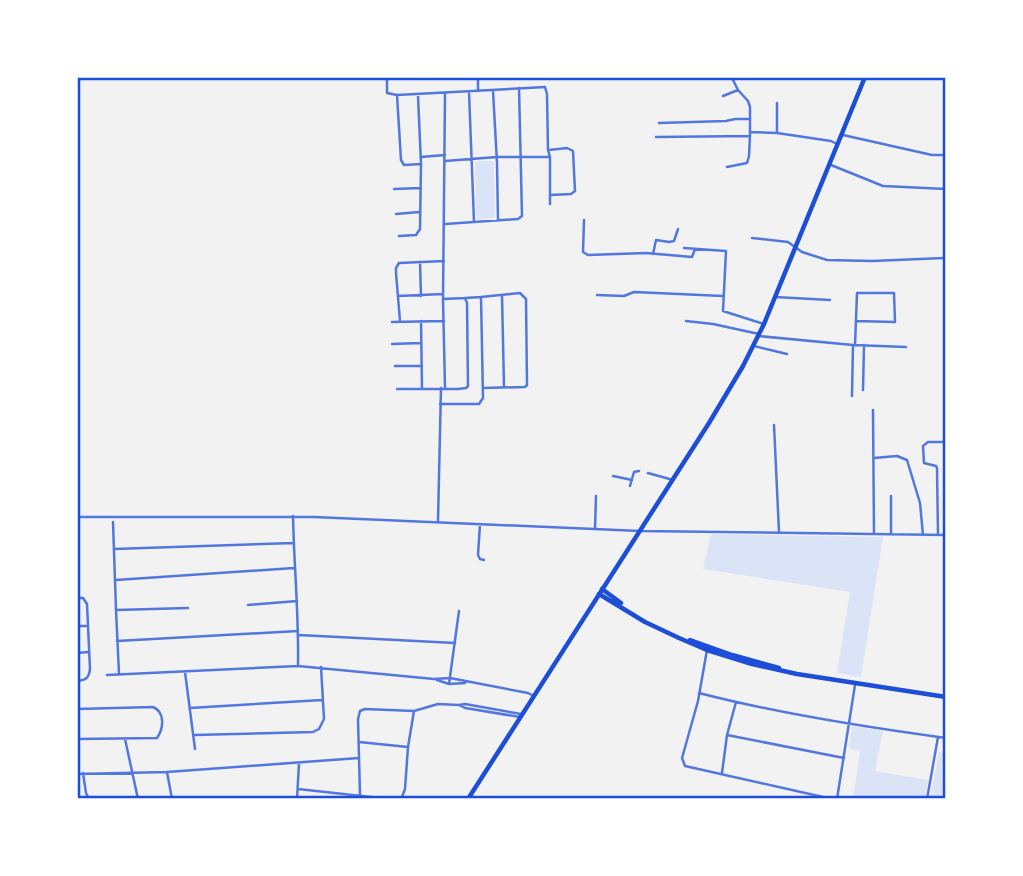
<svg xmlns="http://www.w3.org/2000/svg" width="1023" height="876" viewBox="0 0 1023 876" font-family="'Titillium Web',sans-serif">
<rect width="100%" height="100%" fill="#f2f2f2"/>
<path fill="#dbe4f7" d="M477,161H493L494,163L495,217L493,218L478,219L476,216L475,163Z
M711,534L883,537L861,677L837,673L850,592L703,569Z
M852,726L883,731L875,771L928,780L925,799H853L860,751L851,749L849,746Z
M939,752L946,753V799H930Z"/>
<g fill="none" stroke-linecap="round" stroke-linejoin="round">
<path stroke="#5277de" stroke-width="2.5" d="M387,77V93L397,95L545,87L547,94L548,150L550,157V204
M478,77V91
M726,77L732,78L738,90L748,101L750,107V136L749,156L747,163L727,167
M493,91L497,163L498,220
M469,92L474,222
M397,95L401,160L404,165L421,164
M723,96L738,90
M659,123L726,121L735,119H750
M751,132L777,133L831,141L837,144
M777,133V103
M843,135L932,155H946
M656,137L750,136
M549,150L567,148L573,151L575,191L571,194L550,195
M421,157L445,155
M445,161L497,157H550
M831,165L883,186L946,189
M394,189L420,188
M396,214L419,212
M584,220L583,252L588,255L646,253L692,257L695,249
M445,224L518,219L522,216L519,88
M399,236L416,235L420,229L421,164L418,96
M752,238L788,242L802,252L827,260L872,261L944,258
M684,248L726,251L723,311L764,324
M653,254L656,240L669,242L674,241L678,229
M420,262L421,296
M597,295L624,296L634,292L723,296
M398,296L443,294
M502,296L504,387
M481,297L520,293L526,299L527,385L525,387L483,388
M775,297L830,300
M400,321L396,273V268L399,263L444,261
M421,321L422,388
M686,321L713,324L759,334
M392,322L444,321
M758,336L853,345L906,347
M392,344L421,343
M855,345L857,293H894L895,322L856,321
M754,346L787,354
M395,366H422
M445,388L443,299L445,94
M397,389H458L466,388L468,386L467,303L465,298L443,299
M863,390L864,345
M852,396L853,345
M440,404H479L483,398L481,297L465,298
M873,410L874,534
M774,425L779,532
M874,458L897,456L907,460L920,503L923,535
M648,473L673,480
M613,476L632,480
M630,486L634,472L639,471
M891,496V534
M293,516C294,566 299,616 298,666
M77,517H314L640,531L946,535
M438,521L441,388
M113,522L116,610L119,674
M480,524L478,555L480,559L484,560
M595,529L596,496
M938,535L937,468L936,466L924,463L923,446L928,442H946
M114,549L294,543
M116,580L294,568
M77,598H83L87,604L90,669C89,678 86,680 77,681
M248,605L297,601
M116,610L188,608
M77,626H87
M299,635L455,643
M117,641L298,631
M707,650L698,701L682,758L685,766L832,799
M77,653L88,652
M185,672L195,749
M107,675L298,666L434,679L450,678L528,693L534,696
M437,680L449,684L465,683
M449,684L459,611
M699,693C780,714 864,727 946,738
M459,705L465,708L520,717
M190,708L322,700
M77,709L153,707C165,712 164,728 157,738L77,739
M194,735L313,732L319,729L324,719L321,667
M727,735L844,758
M125,739L138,799
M359,742L408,747
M167,772L172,799
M83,773L86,793L88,797L115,799
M722,773L727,735L736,702
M77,774L167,772L359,758
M298,789L389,799
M360,795L358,719L360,711L365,709L414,711L438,704L459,705L465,704L521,714
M297,799L299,763
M396,799L402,797L405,789L408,747L414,711
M837,799L855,685
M927,799L938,737"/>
<path stroke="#1d4ed8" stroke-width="4.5" d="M602,589L621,603
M599,594L645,622L679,638L707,650L752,664L797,674L946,697
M690,640L732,655L779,668"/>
<path stroke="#1d4ed8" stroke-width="4.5" d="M468,799L709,423L743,366L764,324L865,77"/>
</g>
<rect width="1023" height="876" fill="none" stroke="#ffffff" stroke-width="158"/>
<rect x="79" y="79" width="865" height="718" fill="none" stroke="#1d4ed8" stroke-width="2.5"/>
</svg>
